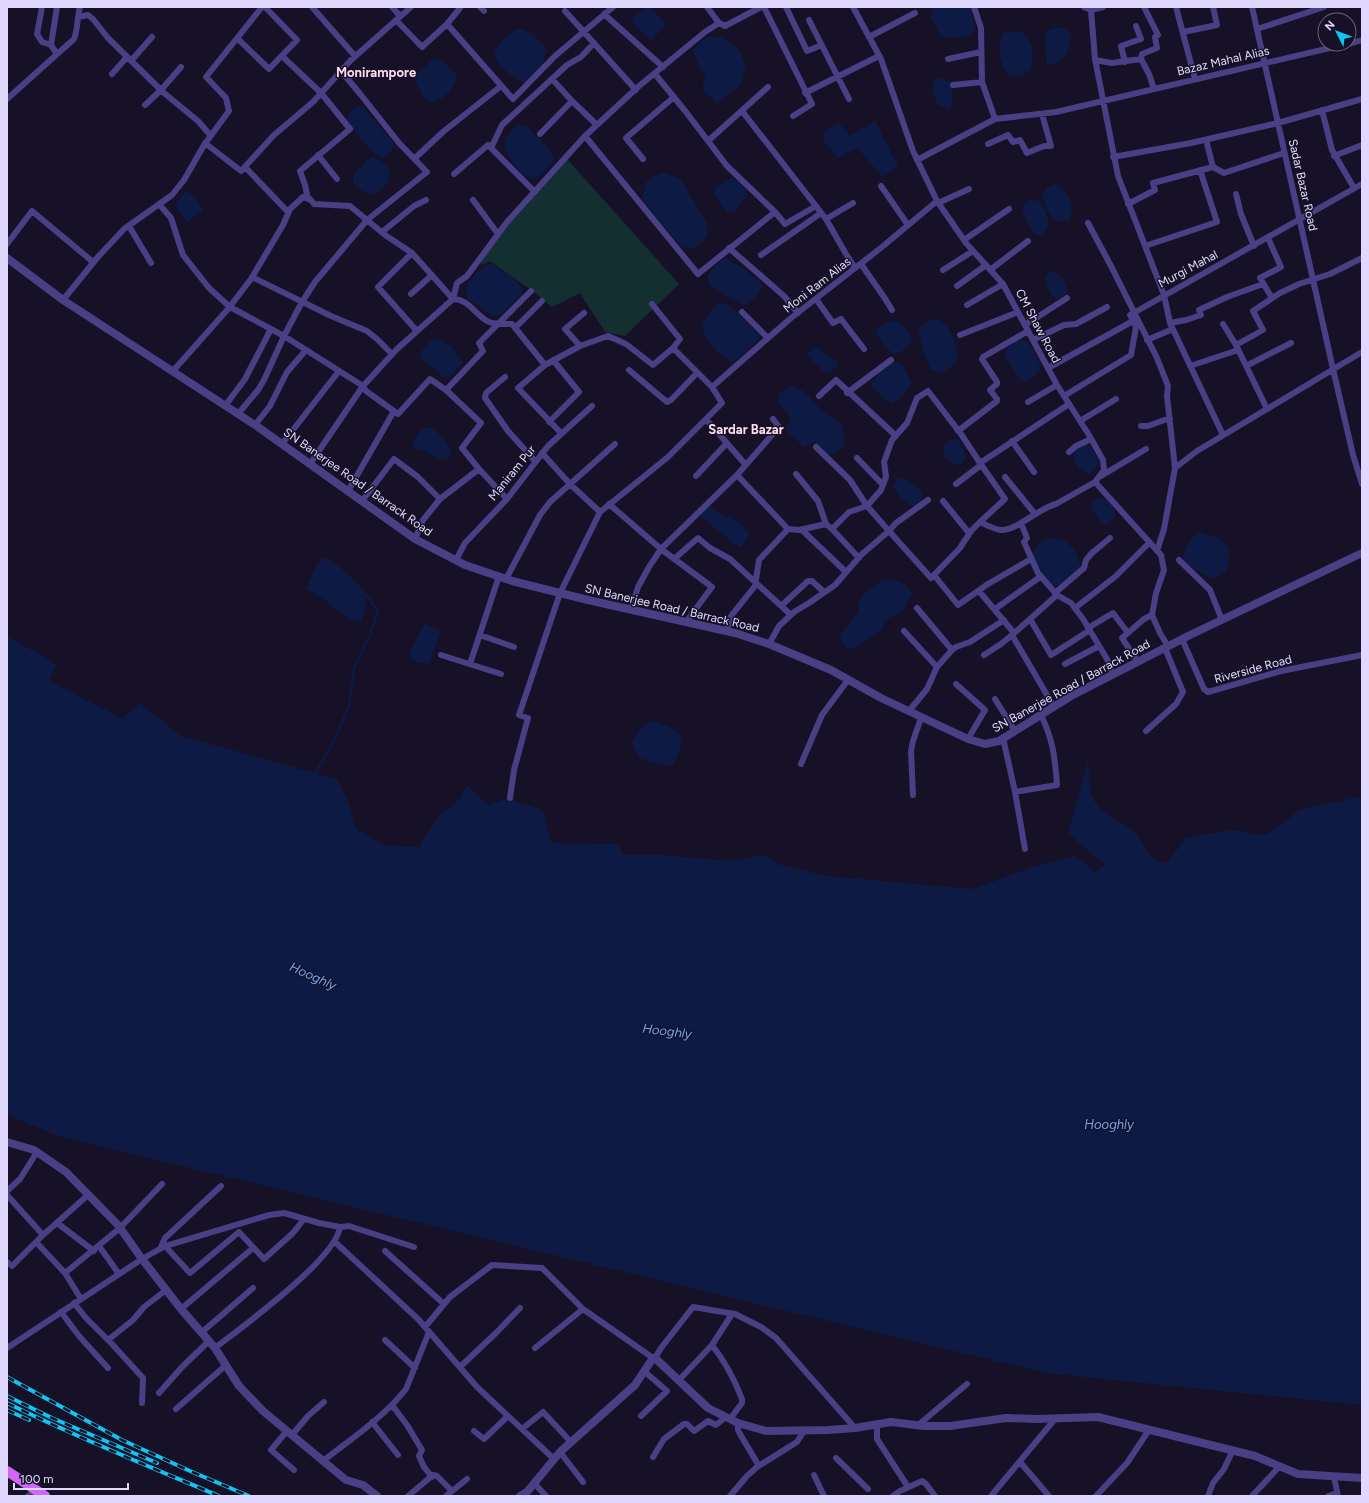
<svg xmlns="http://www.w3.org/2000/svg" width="1369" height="1503" viewBox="0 0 1369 1503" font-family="Figtree,sans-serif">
<rect width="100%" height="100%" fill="#171127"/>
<path fill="#142f31" d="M567,159L679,284L625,336L605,332L580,293L552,307L534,292L490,261L483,265L480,263L507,224Z"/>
<path fill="#0d1b44" d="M645,7H649L666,25L651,40L630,21Z
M932,7H971L975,31C965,39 954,38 941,37L931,18Z
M517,28L532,34L546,48L543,67L525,83C511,76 497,67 494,51L504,38Z
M1054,28H1065L1072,35C1069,50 1065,66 1047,64L1045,42L1047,31Z
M1021,31C1035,42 1034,54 1030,70L1021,76H1010C999,63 996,48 1004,32Z
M707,37H722L739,50L746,65L740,86L717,103L703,91V85L706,77L695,58L693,50Z
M440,58L457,75C454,90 448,95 434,102L423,97C420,86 415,89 415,74L433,60Z
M944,78L951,83L953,95L952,107L948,110L938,105L932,90L935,80Z
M358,106H362L394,144L389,154L383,158L371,151L347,121L349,112Z
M875,121L898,167L882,177L861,152L856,148L838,158L824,142V132L839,123L850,136Z
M517,125L526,126L549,149L554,159L551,166L535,179L523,175L512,162L505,148V139Z
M372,157L380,160L389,169C390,185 384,188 372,195L360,190L353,183V176L366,161Z
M662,172L681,180L707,222L708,234L702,242L692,249L682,247L659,221L642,198L646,182Z
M732,178C741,181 745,189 747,197L735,211L727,213L714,194L715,188Z
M1057,184C1068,194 1076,206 1069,221C1050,224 1047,211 1042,195L1047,188Z
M186,190L196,198L203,211L187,222L175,205Z
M1028,200L1040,201C1047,213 1053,224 1042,235H1035C1028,226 1025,218 1022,207Z
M727,258L757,279L763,285L756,296L744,306L710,286L707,275L720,261Z
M490,263C504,272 518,276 523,293L502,314L492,316L467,298L465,288L476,273Z
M1053,270L1064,280L1067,290L1064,296L1057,300C1049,293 1046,286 1045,276Z
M719,302L730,305L761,336L745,353L732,362C718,354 705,340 701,324Z
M938,319C953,330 957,344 957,363L941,373L931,370L923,350L918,331C923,322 928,321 938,319Z
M894,320L905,326L911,339L910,346L895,355L884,346L875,332L884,323Z
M438,338L451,347L463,362L451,376L445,378L420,358C422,346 428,343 438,338Z
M1021,339C1034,345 1036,355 1041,367L1034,377L1024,382L1020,380L1005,356C1006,347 1012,342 1021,339Z
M816,346L837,362V367L828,373L823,371L806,354Z
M895,362L903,365L912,384L902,396L891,404L879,394L871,384L882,370Z
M790,385L803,391L824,413L842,423L845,447L829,455L814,441L804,447L785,429L790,422L788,414L778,402L780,393Z
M423,428H433L446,441L452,453L445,460L439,459L427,452L412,448L415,438Z
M959,439L964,451L966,457L962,464L955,465L944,457L943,446L951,440Z
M1086,443L1092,449L1099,460L1096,469L1090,474C1079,470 1073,463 1073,452L1078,447Z
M900,478C911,480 925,489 922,502L915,508C904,502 898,496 893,485Z
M1099,498C1110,500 1113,506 1116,517L1106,525C1097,519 1093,513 1091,503Z
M708,506L726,518L731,516L750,534L740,548L700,516Z
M1200,532L1218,538L1229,549C1228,566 1231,572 1213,579L1188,565L1183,558C1186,546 1189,537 1200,532Z
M1051,538C1071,540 1077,550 1081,569L1061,586L1051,585L1038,571L1031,555L1041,542Z
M325,557C341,569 367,583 365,606C365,611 362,616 361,621L350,620L328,602L306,589L317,564Z
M883,580C898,580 903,581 912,593L904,610L885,620L882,630L854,649L846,647L839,635L859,612L858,602L866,592Z
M425,624L441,631L429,663H418L409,657L413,645Z
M7,636L56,664L49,681L123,719L139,703L181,736L337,779L350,806L355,828L384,845L419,847L437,817L458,801L468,785L488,805L506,799L543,810L551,843L618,844L623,855H663L730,861L763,855L778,864L825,876L973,889L1030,868L1074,856L1096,872L1105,865L1068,833L1088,761L1091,796L1100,809L1135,831L1154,860L1167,864L1186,837L1234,830L1266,835L1300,810L1362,796V1405L1046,1373L61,1137L7,1115Z
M650,720C679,729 692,736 671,766L658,764L639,758L632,743L639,730Z"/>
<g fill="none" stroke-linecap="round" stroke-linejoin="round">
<path stroke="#0d1b44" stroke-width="2.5" d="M316,773L335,738L349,707L354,668L370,635L378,610L363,592"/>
<path stroke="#493f84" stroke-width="6" d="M42,7L37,34L42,42L51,45
M57,7L51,45L57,54
M312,7L355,56
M392,7L400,16
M480,7L484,11
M707,7L719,23
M764,7L812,104L793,116
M786,7L807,51L822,45
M853,7L881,59L913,151L937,201L966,243L1003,284L1057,385L1089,435L1103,460L1104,470L1095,482L1161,555L1164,570L1156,593L1152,615L1160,633L1168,646
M974,7L981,28L982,82L995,119
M1084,7L1091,10L1103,7
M1176,7L1195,79
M1252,7L1333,369L1353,455L1362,484
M1091,10L1095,59L1118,176L1164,295L1170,323L1223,435
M565,11L636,90
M604,14L663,67
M78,17L88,15L93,19L108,38L164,93L198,121L211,136
M396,20L422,47L447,24L460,8
M809,20L849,99
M447,24L513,99L555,56L613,7
M1257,29L1324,7
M1183,32L1217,25L1213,7
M869,37L915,13
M237,38L269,69L297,40L265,7
M1349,44L1362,40
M282,56L321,93L350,129L300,171L305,185L308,199
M948,59L981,52
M1141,59L1149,74L1154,89
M1095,60L1112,63L1141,59L1142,54L1157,48L1155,37L1158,35L1144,7
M131,61L152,37
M1125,62L1121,46L1141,39L1136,26
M112,74L127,57
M655,74L686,112L727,166L775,212L785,224L816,206
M552,79L572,101L597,125
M953,85L982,82
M805,93L879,56
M7,99L74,39C78,29 77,18 80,7
M145,105L161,90L181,67
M1322,110L1332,150L1354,188
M742,111L826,219L846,254L855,268
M540,134L572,101
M585,136L698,274L775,212
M708,141L768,87
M205,143L241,171L274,135L313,102L351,60L411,7
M988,144L1008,135L1013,142L1020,140L1027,153L1044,146H1051L1042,114
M491,148L502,125L567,65L581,57L594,43
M318,155L337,179
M1334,156L1362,145
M1113,157L1191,143L1278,123L1362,99
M414,159L444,131L501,86
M643,159L626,138L674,97
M917,160L995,119L1056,112L1347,44
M245,167L288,212
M1213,167L1224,173L1284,153
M454,174L488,145L535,192
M881,186L908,225
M1236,194L1241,214L1254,246
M473,200L498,234
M938,203L969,189
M159,204L171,218L183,255L209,288L230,307L284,336L363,386L366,391L398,414L430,379L446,390L481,423L462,448L479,469
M1128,204L1155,190L1153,183L1213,167L1206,140
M826,219L853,203
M1088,223L1111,266L1157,358L1168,386L1167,396L1175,468L1164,529L1157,551
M129,226L151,263
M382,232L414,206L426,200
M1268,238L1281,267L1260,278L1272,298
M964,240L1009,209
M7,244L32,211L93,262
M1145,246L1217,222L1200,170
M729,248L784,296L798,313
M412,253L378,287L417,331
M761,255L821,213
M861,264L884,297L892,310
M943,270L973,251
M990,270L1028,241
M252,277L331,316L367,331L377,339L392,354
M957,286L986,265
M411,294L432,275
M453,299C468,299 475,314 487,321C494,325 504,324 512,324L545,365L580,346L608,336L626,344L653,365L673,348L712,387L722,403L668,457L600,512L560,593L519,715L528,718L514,770L510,798
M816,299L833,323L841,319L864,349
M63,300L97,258L124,229L172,195L184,180L204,145L229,111L226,98L206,77L262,7
M652,304L680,339L673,348
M967,305L1003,284
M742,312L768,338
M1170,323L1186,320L1201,315L1199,310L1227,297L1263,284
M1223,324L1236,345L1267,409
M1025,325L1067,298
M515,328L542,301
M960,335L1018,312
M1033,340L1064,325L1076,324L1107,307
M1147,340L1173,329
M1236,345L1263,330L1253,311L1280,293L1299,284L1330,274L1362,258
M580,346L565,329L584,313
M545,365L518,388L561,433
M1190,366L1238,350
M1246,366L1291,343
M1048,368L1133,321
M629,370L667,402L671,400L697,373
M173,371L228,309L251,279L283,225L290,209L303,197L310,199L314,204L350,206L385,235L412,253L453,299
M505,377L486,393L485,398L508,431L535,461
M712,387L791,318L882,247L937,201
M446,390L483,351L479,343L531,291
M847,393L891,360
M819,396L836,380L896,436
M1064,396L1131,355L1136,327L1130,315L1362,184
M1028,402L1057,385
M225,406L245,379L271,329
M238,414L258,390L264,380L284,336L302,302L315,282L367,220L427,172L399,143L361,95L341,71
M706,419L745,464
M1080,421L1116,399
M549,422L579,392L553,360
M255,425L270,406L287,372L306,350
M1141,426H1148L1170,418
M958,431L997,401V399L990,390L997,384V382L982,359L983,357L1028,331
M1012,441L1034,472
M282,444L339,371
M816,447L850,480L867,506L889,531L896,523L928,500
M1069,452L1076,446L1091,439
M542,453L570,484L600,512
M857,458L883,485
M980,463L1005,499L980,522
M310,464L363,386L397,349L453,299L457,283L467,276L507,222L585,136L639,86L705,32L719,23L725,26L761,7
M1175,468L1197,451L1362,352
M796,474L818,501L826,524
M737,475L788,529
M696,476L727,443
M1101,476L1146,449
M1005,477L1035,514
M956,484L981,465
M348,491L394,411
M362,501L394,459L418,477L440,499
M943,501L969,533
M609,504L661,549L712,587L686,622
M1021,523L1027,538L1024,542L1038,573L1057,595L1012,635L1054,707
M832,529L859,558
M802,530L846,572
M415,539L423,520L440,499L479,469L507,499
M674,559L698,538L710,548L730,559L791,615
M456,560L465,543L507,499L548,446L592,406
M1179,560L1210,590L1222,620
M934,575L958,605L988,584L1031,559
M506,579L540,515L550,502L615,444
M979,591L1014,633
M1055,593L1084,568L1086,560L1092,553L1110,538
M1057,595L1071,603L1083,619L1107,659L1113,675
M781,606L808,581H812L824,592
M917,608L952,650
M1075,608L1116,576L1149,543
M995,609L1040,577
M631,610L638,587L649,567L661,549L737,475L779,427L773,419
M1030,619L1051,655L1090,630
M1088,628L1113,613L1128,633
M727,631L731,616L755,586L759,560L788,529L799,530L826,524L832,529L849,512L867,506L881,490L886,477L884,462L892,440L907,423L917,398L928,391L961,434L980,463L1069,404
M904,631L937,667
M480,635L514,647
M1182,639L1204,689L1208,692L1281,671L1362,655
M769,644L779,626L794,612L809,603L835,585L861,555L889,531L931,578L960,548L971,531L980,522C987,525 993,529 1001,530C1016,531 1039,508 1056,504L1095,482
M441,655L501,674
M984,655L1001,644L1012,635
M1138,662L1122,638L1144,619L1152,615
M470,664L499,576
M1065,664L1099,646
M956,684L985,710L968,739
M995,699L1015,731
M909,711L927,689L937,667L952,650L956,647L970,642L1004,620
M1146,731L1176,704L1183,692L1165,648
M1003,738L1015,792L1025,849
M801,764L822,715L848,680
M1015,792L1057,785C1055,757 1053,740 1041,715
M913,795L911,751L913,741L921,718
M7,1191L20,1179L37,1152
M7,1195L43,1235
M57,1223L94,1251
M340,1227L349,1226L414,1247
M36,1242L65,1273L81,1299
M335,1242L418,1319L477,1387L554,1459
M99,1246L119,1274
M165,1246L190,1273L239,1232L264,1259L293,1233L304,1219
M160,1249L165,1238L221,1186
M385,1251L444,1304
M7,1262L12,1266L43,1235L88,1195
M65,1273L120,1228L162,1184
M74,1303L86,1318L112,1344L143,1378L142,1403
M181,1309L253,1248
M61,1312L79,1336L108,1368
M425,1327L450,1297L492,1265L542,1268L583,1309L653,1358
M201,1333L253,1288
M108,1340L133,1320L144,1307L166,1290
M385,1340L415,1368
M712,1345C726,1363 734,1378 742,1399V1403L730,1419
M7,1348L142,1259L165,1246L269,1215L284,1213L319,1223L340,1227C336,1259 242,1327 215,1348
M535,1348L583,1309
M655,1358L661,1348L693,1307L735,1314L761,1327L776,1338L855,1428
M460,1367L497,1332L520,1308
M679,1380L712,1345L732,1314
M159,1393L182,1367L209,1341
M392,1405L407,1425L422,1450L419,1456L424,1467L432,1477
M176,1409L226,1365
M641,1416L667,1391L644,1371
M372,1422L398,1455
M738,1423V1430L740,1434L759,1466
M877,1424V1439L908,1487
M917,1426L967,1384
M522,1429L543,1412L571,1442
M287,1431L271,1450L294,1470
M474,1431L484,1439L508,1416
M292,1435L308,1416L324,1402
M560,1452L583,1482
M653,1457L664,1439L684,1424H687L694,1431L708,1421L716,1425L726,1417
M836,1458L868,1489
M323,1461C351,1439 383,1418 406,1389L429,1332
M1020,1462L1049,1496
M814,1475L824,1496
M1334,1477L1338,1496
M534,1483L546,1496
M28,1496L35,1491
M408,1496L433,1475L437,1476L452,1491
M446,1496L467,1479
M730,1496L747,1476L757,1467L797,1442L804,1431
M893,1496L900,1491L922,1481L926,1484L935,1496
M991,1496L1055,1419
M1096,1496L1127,1463L1149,1430
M1208,1496L1213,1483L1224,1469L1233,1450
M1252,1496L1280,1466
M1328,1496L1337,1493"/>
<path stroke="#493f84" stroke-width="8" d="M7,258L63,300L258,427L415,539L465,565L512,581L588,600L735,633L769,644L831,670L881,698L968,739L985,744L999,741L1071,696L1190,635L1362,553
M7,1142L34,1150L66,1172L118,1225L142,1259L181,1309L215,1348L239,1386L263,1411L346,1480L363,1485L377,1496
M520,1496L527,1492L560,1452L635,1385L653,1358H655L708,1408L738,1423L766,1431L828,1430L855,1428L891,1422L924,1426H950L1006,1418L1037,1419L1098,1417L1255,1456L1298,1474L1362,1478"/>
<path stroke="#d166f7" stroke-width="10" d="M7,1471L45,1496"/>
<defs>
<path id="rail" d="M7,1377L122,1440L190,1471L249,1496
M7,1396L52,1418L157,1463
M7,1403C76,1437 148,1466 219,1496
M7,1410L29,1420"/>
</defs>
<use href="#rail" stroke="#10c4f3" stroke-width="4"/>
<use href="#rail" stroke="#171127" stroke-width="2.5" stroke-dasharray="8" stroke-linecap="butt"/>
</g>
<g text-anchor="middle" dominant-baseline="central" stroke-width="3" stroke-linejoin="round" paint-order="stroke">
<g font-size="12" fill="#e1d9fd" stroke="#171127">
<text transform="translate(1223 61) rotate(-13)">Bazaz Mahal Alias</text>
<text transform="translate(1303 185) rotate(77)">Sadar Bazar Road</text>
<text transform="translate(1188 269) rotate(-28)">Murgi Mahal</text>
<text transform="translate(817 285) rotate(-38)">Moni Ram Alias</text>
<text transform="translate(1038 326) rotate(62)">CM Shaw Road</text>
<text transform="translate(512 473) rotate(-51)">Maniram Pur</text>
<text transform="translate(358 482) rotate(35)">SN Banerjee Road / Barrack Road</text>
<text transform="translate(672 608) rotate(13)">SN Banerjee Road / Barrack Road</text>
<text transform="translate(1253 669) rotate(-15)">Riverside Road</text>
<text transform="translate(1071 686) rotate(-29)">SN Banerjee Road / Barrack Road</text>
</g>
<g font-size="13" font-weight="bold" fill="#fddbed" stroke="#171127">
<text x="376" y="72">Monirampore</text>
<text x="746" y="429">Sardar Bazar</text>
</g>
<g font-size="13" font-style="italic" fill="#6da8f8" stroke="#171127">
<text transform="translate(313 976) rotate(24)">Hooghly</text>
<text transform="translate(667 1031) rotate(7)">Hooghly</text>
<text x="1109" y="1124">Hooghly</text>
</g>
</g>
<rect width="1369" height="1503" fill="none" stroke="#e1d9fd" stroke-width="16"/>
<g transform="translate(1337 32) rotate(312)"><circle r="19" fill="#171127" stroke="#68617d"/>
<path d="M0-3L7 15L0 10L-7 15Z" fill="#10c4f3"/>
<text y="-6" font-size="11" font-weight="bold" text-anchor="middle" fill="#e1d9fd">N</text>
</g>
<path d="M14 1483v6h114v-6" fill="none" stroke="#e1d9fd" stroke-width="2"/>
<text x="20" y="1483" font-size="12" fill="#e1d9fd" stroke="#171127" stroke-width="3" paint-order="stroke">100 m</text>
</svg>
